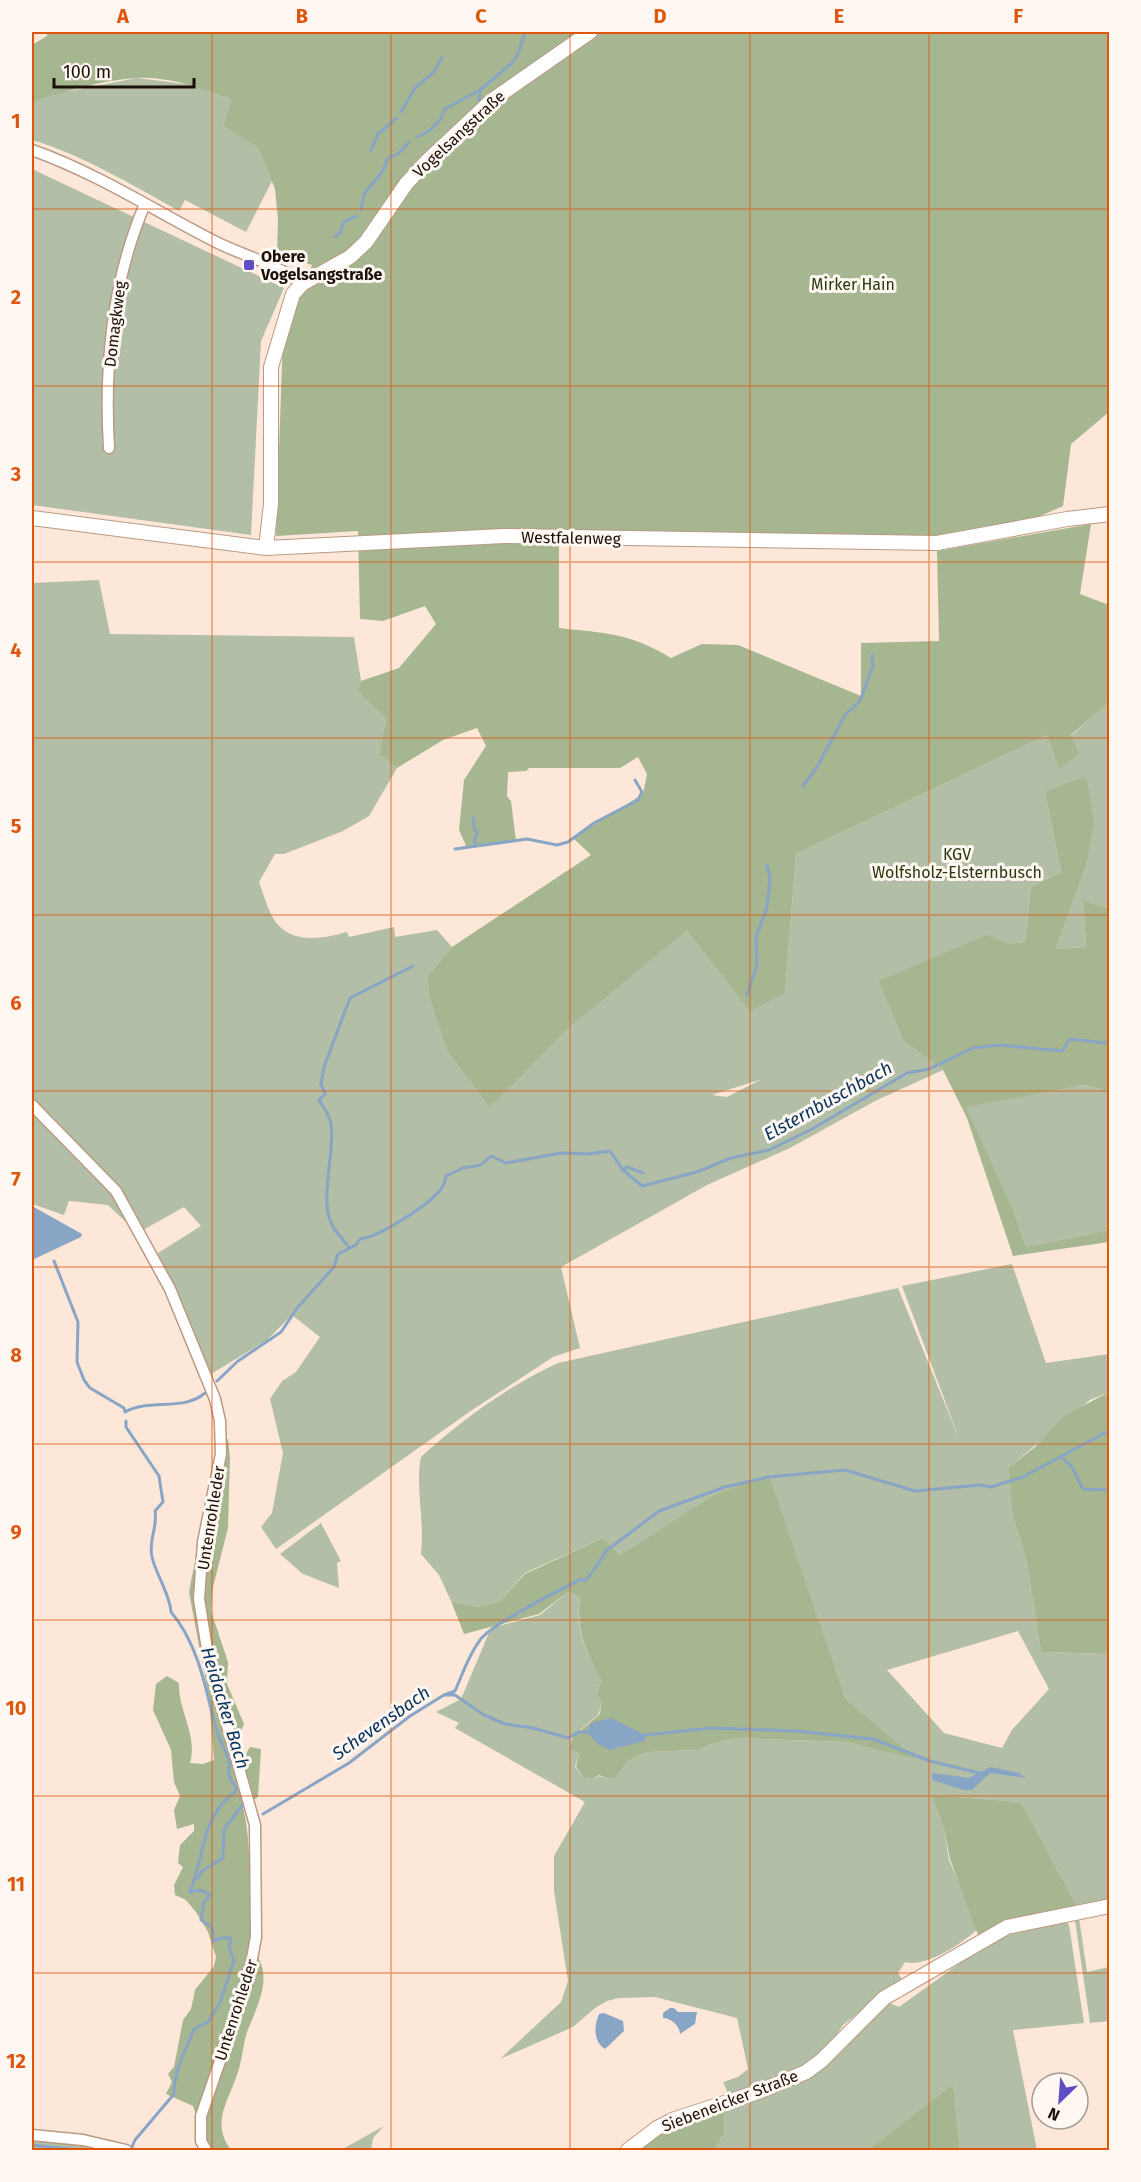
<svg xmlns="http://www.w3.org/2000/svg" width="1141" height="2182" viewBox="0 0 1141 2182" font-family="'Fira Sans',sans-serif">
<rect width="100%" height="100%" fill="#fce7d9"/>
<path fill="#b2bea5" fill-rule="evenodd" d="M137,78L193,85L231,100L223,126L259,149L272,181L246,232L185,200L179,211C132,185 83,155 32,140V102L64,92Z
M32,169L284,288L261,341L251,535L32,505Z
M99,580L110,634L354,637L361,681L357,691L386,719L379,755L397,768L369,816L343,831L284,854H275L259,882C264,895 269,916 279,926C297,944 325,938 347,932L349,937L394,927L395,937L437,930L452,947L427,976C433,1025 465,1065 490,1106L567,1030L687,929L785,993L796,854L1047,735L1059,768L1071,736L1109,701V909L1083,900L1086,947L1056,949L1086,866L1088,850L1045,792L1061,872L1031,887L1025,942L1007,944L904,1041L943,1070L875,1101L790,1148L707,1185L561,1267L580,1348L553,1357L472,1410L276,1549L261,1527L272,1513L283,1453L270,1399L282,1381L296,1372L320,1337L292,1315L267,1340L211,1374L158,1253L201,1226L184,1207L143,1230L121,1189L32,1098V583ZM760,1080L727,1097L712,1095L756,1081Z
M1084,1085L1109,1091V1230L1026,1247L1013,1209L965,1106Z
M32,1113L112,1195L127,1223L108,1205L69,1201L64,1215L32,1204Z
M1012,1264L1046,1363L1109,1354V1392L1090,1400L1008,1468L1012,1512L1027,1563L1041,1652L1109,1654V1901L1077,1906L1021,1802L931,1795L944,1829L949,1860L979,1928C963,1943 926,1968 905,1962L898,1973L904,1982L875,2000L843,2025L825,2052L801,2069L722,2101L727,2091L723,2082L738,2077L748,2069L737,2018L655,1997L619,1998L607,2001L595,2008L573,2027L500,2059L561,2002L568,1981L554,1891V1856L585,1802L455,1728L459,1723L436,1712L461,1699L491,1628L540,1615L568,1592L580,1597C575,1632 585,1649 601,1679L597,1695L601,1702L599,1714L572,1737L568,1749L579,1754L575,1767L584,1778L593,1779L599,1776L609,1779L616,1777L628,1761L648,1752L699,1750L712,1744L736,1738L846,1742L914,1758L846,1699L769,1476L713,1495L620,1555L603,1538L525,1573L499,1602L477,1607L451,1601L439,1575L421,1554C425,1521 415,1488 421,1457C460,1421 510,1385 558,1363L898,1288L960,1441L902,1286ZM1018,1631L1049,1689L1012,1730L1002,1748L944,1733L887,1670Z
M321,1523L341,1561L337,1563L339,1588L303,1574L280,1554Z
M1064,1918L1069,1925L1084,2023L1013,2030L1037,2150H960L953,2084L868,2150H715L724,2134L725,2108C753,2100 786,2092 811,2076C841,2058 863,2026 887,2002L899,2007L988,1943L1020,1927Z
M1079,1918L1087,1972L1109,1967V2021L1090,2023L1075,1920Z
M384,2126L373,2138L371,2150H341Z
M32,2139L109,2150H32Z"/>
<path fill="#a5b690" d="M47,32H1109V412L1071,444L1063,506L1038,517L937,536L559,531V628C605,633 630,633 671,658L702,644L738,645L861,696V643L939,641L937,551L1091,524L1080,594L1109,605L1110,701L1071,735L1079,754L1059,769L1047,735L796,854L785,993L750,1011L687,930L567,1030L490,1107L448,1051L430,998L427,976L452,947L591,855L573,838L643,794L647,774L638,757L620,768H529L526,771L508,772L507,796L511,801L516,841L467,848L459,830L464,780L486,746L477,728L443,740L397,768L379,755L386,719L357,691L361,681L399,668L436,624L425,606L383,621L360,619L358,531L276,536L283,336L312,265L277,254L278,220L275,189L259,149L223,126L231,100C202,88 168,76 136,78C101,80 65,92 32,102V45L47,36Z
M1086,776L1094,821L1086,866L1056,949L1086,947L1083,900L1109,909V1091L1084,1085L966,1107L1013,1209L1026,1247L1109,1230V1242L1013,1256L967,1118L943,1070L904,1041L879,981L987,935L1007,944L1025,942L1031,887L1061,872L1045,792Z
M1109,1392V1654L1041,1652L1027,1563L1012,1512L1008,1468L1035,1447L1064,1416Z
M228,1438L230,1458L228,1528L213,1587L211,1611L228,1662L227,1684L244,1724L235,1746L243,1759L250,1747L261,1749L258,1797L243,1807C251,1841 249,1872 250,1907C251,1921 252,1934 251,1949C277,1974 256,2007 246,2035C243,2047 242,2060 238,2072C229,2101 210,2122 231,2150H207L193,2106L166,2094L172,2082L168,2074L174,2067L183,2020L191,2009L195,1990L214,1966L216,1957L208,1932L196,1912L186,1900L175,1895L174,1885L183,1867L178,1863L180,1845L194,1831V1824L177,1829L174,1810L180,1796L174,1782L171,1750L153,1710L156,1684L167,1676L179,1683C178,1712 198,1734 190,1763L203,1764L214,1760L209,1699L189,1592L199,1540Z
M769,1475L846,1699L916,1759L846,1742L736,1738L712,1744L699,1750L648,1752L628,1761L616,1777L609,1779L599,1775L593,1779L584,1778L576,1767L579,1754L568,1749L573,1737L600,1714L601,1702L597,1695L601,1680C585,1649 576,1632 580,1597L568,1592L539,1614L464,1634L451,1601L477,1607L499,1602L525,1574L603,1538L620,1555L713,1495Z
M931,1795L1021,1802L1077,1906L1012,1919L978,1935L950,1859L944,1829Z
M953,2084L960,2150H868L873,2146Z
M725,2108L724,2134L715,2150H635L666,2127Z"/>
<path fill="#89a5c5" d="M32,1206L82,1234L81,1237L32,1260Z
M611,1718L645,1735V1741L609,1750L598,1744L587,1732L591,1723Z
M990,1767L1019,1773L1026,1778L990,1773L972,1790H964L932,1780V1773L969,1778Z
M670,2008H674L678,2012H697L695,2024L680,2034C680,2026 671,2018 663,2018V2013Z
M604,2013L623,2021L624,2031L605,2049C593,2042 594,2025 599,2014Z"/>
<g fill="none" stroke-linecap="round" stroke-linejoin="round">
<path stroke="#89a5c5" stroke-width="3" d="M479,101L480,91
M401,112L415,88L434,72L442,58
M417,137L429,131L440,120L445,109L480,90L512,63L519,52L525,32
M371,150L378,134L397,118
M361,210L364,194L383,171L388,158L398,154L409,142
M335,237L340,233L344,222L357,216
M803,786L817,767L845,715L860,701L873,666L872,655
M474,818L473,825L477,832L474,841L476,843
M455,849L527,839L557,845L568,842L594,823L638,800L642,792L635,780
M747,995L757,965L756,937L767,907L770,879L767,865
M623,1170L627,1167L643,1173
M349,1248C342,1237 332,1230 329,1217C321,1190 339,1133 328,1115C326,1110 322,1105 319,1100L325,1094L321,1084L324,1067L350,998L413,966
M54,1261L78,1322L77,1362L84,1380L90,1388L124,1408L125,1412C150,1398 183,1412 205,1393
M217,1381L238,1361L281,1332L298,1307L334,1267L338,1254L356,1245L360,1239C379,1237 429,1205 441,1189C444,1186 445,1181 446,1176L463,1168L481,1165L491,1156L506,1163L561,1153L588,1154L610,1151L623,1170L642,1186L697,1172L731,1158L769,1150L812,1129L907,1073L929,1069L973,1048L999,1045L1062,1051L1070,1039L1106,1043L1110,1040
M126,1421V1427L159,1476L163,1502L155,1511C158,1527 148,1541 152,1557C156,1575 170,1594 171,1612C196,1641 205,1683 214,1722C217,1735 225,1748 229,1761C230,1766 228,1770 229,1775C230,1782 236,1782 236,1791C200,1818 205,1855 190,1892L201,1890L210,1895L204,1902L201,1920L212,1927L214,1941L222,1938H231L229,1947L234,1960L220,2003L208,2022L194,2029C186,2051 174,2070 174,2094L135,2140L132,2147
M1062,1457L1072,1467L1083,1489L1110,1490
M444,1695L455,1691C463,1673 468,1656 480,1640C493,1623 558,1591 581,1579L585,1581C591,1574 602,1559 606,1551L659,1511L725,1487L768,1477L845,1470L915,1491L980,1485L991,1487L1023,1477L1110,1430
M645,1735L711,1728L796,1731L873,1739L930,1761L979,1773
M263,1814L349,1763L410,1716L444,1695H455L484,1715L505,1724L533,1728L568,1738L579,1732H587
M198,1878L202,1871L223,1858L224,1829L243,1804
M32,2145L79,2150"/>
<defs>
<path id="minor" d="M32,150C97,173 155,211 216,242C246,257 276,263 302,284
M109,448C104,364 112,281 145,204
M32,1105L116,1191L170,1289L215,1399L220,1421L221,1454L203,1542L199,1599L206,1643L224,1715L255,1825L256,1937L248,1980L201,2116V2141L206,2150
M32,2135L83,2140L126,2150"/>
<path id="tertiary" d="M32,518L266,548L504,536L937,543L1067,519L1110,514
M266,548L271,504V367L293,294L302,284L350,257L366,242L406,184L427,161L491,101L590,32
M628,2150L657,2128L675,2119L758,2092L806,2072L821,2061L884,1998L1007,1927L1110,1906"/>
</defs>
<use href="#minor" stroke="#ba9a84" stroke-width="13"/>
<use href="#tertiary" stroke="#ba9a84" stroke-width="16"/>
<use href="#minor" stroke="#fff" stroke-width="10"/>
<use href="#tertiary" stroke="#fff" stroke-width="14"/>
</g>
<path fill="none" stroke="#de550c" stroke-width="1.5" stroke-opacity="0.55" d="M212,32V2150M391,32V2150M570,32V2150M750,32V2150M929,32V2150M32,209H1110M32,386H1110M32,562H1110M32,738H1110M32,915H1110M32,1091H1110M32,1267H1110M32,1444H1110M32,1620H1110M32,1796H1110M32,1973H1110"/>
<rect fill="#5f4dc5" stroke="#fef7f2" stroke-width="2" x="243" y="259" width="12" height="12" rx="3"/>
<g text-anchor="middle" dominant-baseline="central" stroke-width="6" stroke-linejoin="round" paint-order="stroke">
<g font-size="16" fill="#1b1008" stroke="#fef7f2">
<text transform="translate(459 134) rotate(-43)">Vogelsangstraße</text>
<text transform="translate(115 324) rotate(-83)">Domagkweg</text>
<text transform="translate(571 538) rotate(1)">Westfalenweg</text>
<text transform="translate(211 1518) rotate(-81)">Untenrohleder</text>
<text transform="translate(236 2010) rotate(-72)">Untenrohleder</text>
<text transform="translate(730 2101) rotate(-21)">Siebeneicker Straße</text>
</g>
<g font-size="16" font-weight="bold" fill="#1b1008" stroke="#fef7f2" text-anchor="start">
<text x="261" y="256">Obere<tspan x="261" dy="18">Vogelsangstraße</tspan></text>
</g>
<g font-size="16" fill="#29390d" stroke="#fef7f2">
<text x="853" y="284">Mirker Hain</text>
<text x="957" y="854">KGV<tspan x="957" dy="18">Wolfsholz-Elsternbusch</tspan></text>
</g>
<g font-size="18" font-style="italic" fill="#07335c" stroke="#fef7f2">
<text transform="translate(828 1101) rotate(-29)">Elsternbuschbach</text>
<text transform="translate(225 1708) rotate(73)">Heidacker Bach</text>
<text transform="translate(381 1723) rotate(-35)">Schevensbach</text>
</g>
</g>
<rect width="1141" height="2182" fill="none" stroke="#fef7f2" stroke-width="66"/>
<g transform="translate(1060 2101) rotate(205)"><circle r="28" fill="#fef7f2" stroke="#a39b94" stroke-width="1.5"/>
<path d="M0-4.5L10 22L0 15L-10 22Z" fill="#5f4dc5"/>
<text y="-9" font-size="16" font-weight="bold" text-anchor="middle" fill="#1b1008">N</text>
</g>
<path d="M54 78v9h140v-9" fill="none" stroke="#1b1008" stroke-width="3"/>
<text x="63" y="78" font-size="18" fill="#1b1008" stroke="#fef7f2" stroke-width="4.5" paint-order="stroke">100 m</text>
<rect x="33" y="33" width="1075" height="2116" fill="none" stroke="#de550c" stroke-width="2"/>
<g font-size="20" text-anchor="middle" font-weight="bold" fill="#de550c">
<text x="123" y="23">A</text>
<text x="302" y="23">B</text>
<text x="481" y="23">C</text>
<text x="660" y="23">D</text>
<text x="839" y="23">E</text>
<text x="1018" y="23">F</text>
<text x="16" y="128">1</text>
<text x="16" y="304">2</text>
<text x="16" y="481">3</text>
<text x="16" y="657">4</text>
<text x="16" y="833">5</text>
<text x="16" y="1010">6</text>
<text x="16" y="1186">7</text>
<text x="16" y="1362">8</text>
<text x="16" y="1539">9</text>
<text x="16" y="1715">10</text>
<text x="16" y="1891">11</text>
<text x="16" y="2068">12</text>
</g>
</svg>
